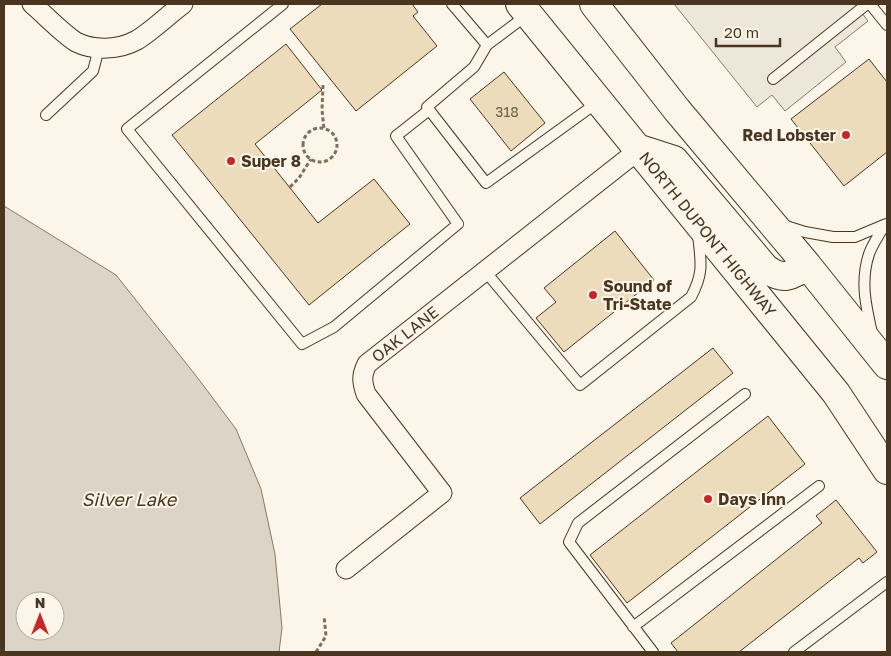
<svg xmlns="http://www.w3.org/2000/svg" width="891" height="656" viewBox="0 0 891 656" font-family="'Golos Text',sans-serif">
<rect width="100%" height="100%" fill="#fbf6e9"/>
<path fill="#ede7d9" stroke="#887966" d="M674,4H855L868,21L835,47L846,62L785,111L772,95L757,107Z"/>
<path fill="#dcd4c6" stroke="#887966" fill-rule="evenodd" d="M4,206L116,275L197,377L236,429L261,489L275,554L282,628L279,652H4ZM25,601H55V631H25Z"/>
<path fill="#ecdcbc" stroke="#4a3520" d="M322,4H412L418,12L413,16L437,46L356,111L290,29Z
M286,44L322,90L255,144L318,223L374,179L410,224L309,305L172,135Z
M869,59L887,82V152L844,186L791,119Z
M504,72L545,123L511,151L470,99Z
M615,231L654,280L564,352L536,318L556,302L544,288Z
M713,348L733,373L540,524L520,498Z
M768,416L805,464L627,603L590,555Z
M836,500L877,552L863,563L859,558L739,652H678L671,643L822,523L816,516Z"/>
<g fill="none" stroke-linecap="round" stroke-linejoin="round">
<defs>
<path id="service" d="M283,4L127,129L302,344L334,327L458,224L396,136L429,110
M452,4L487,45L527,15
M870,4L887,25
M487,45L474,67L427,107L486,183L598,102
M773,79L867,4
M46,115L93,71L99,48
M783,225L805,232L833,237H855L886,224
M485,271L580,385L691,297C704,273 701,262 698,235
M872,333C866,307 860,281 869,254C872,245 879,235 884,226
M633,627L819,486
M653,652L569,542L578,523L745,394
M794,652L887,582"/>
<path id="minor" d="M32,4C44,14 63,34 76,42C94,51 119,50 137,40C152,31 168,15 183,4
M346,569L442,493L366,394C362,382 361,376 367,364L640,149"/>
<path id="trunk" d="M520,4L836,393L887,470
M594,4L677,110L807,265L887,365
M640,149L674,160L765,268C783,281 790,277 807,265"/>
</defs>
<use href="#service" stroke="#4a3520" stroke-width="12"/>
<use href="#minor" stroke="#4a3520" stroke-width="21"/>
<use href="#trunk" stroke="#4a3520" stroke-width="30"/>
<path stroke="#7f6f5c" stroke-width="3" stroke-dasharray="4 2.5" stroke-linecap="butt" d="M323,85L322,110L324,129
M303 145a17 17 0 1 1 34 0a17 17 0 1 1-34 0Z
M290,187L299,178L311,159
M316,652L326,636L324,616"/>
<use href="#service" stroke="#fbf6e9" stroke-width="10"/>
<use href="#minor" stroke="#fbf6e9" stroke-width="19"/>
<use href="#trunk" stroke="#fbf6e9" stroke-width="28"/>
</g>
<g fill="#c62828" stroke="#fbf6e9" stroke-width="2">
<circle cx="846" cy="135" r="5"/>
<circle cx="231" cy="161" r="5"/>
<circle cx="593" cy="295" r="5"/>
<circle cx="708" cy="499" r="5"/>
</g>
<g text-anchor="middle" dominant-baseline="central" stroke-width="4" stroke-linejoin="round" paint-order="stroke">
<g font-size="14" fill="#725f47">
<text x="507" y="111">318</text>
</g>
<g font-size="16" font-weight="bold" fill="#4a3520" stroke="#fbf6e9" text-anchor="start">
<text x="836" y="135" text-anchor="end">Red Lobster</text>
<text x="241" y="161">Super 8</text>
<text x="603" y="286">Sound of<tspan x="603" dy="18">Tri-State</tspan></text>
<text x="718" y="499">Days Inn</text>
</g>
<g font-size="16" fill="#4a3520" stroke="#fbf6e9">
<text transform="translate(708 234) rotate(51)">NORTH DUPONT HIGHWAY</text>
<text transform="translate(405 334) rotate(-38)">OAK LANE</text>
</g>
<g font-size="18" font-style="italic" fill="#4a3520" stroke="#fbf6e9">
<text x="129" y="499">Silver Lake</text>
</g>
</g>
<rect width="891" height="656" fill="none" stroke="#4a3520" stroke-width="10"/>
<g transform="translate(40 616)"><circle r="24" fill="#fbf6e9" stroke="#b4a999"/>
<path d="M0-4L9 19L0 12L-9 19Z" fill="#c62828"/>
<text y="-8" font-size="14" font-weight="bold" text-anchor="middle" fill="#4a3520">N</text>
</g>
<path d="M716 38v8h64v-8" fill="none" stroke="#4a3520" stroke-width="2.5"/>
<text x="724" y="38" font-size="15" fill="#4a3520" stroke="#fbf6e9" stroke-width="4" paint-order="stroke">20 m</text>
</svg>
